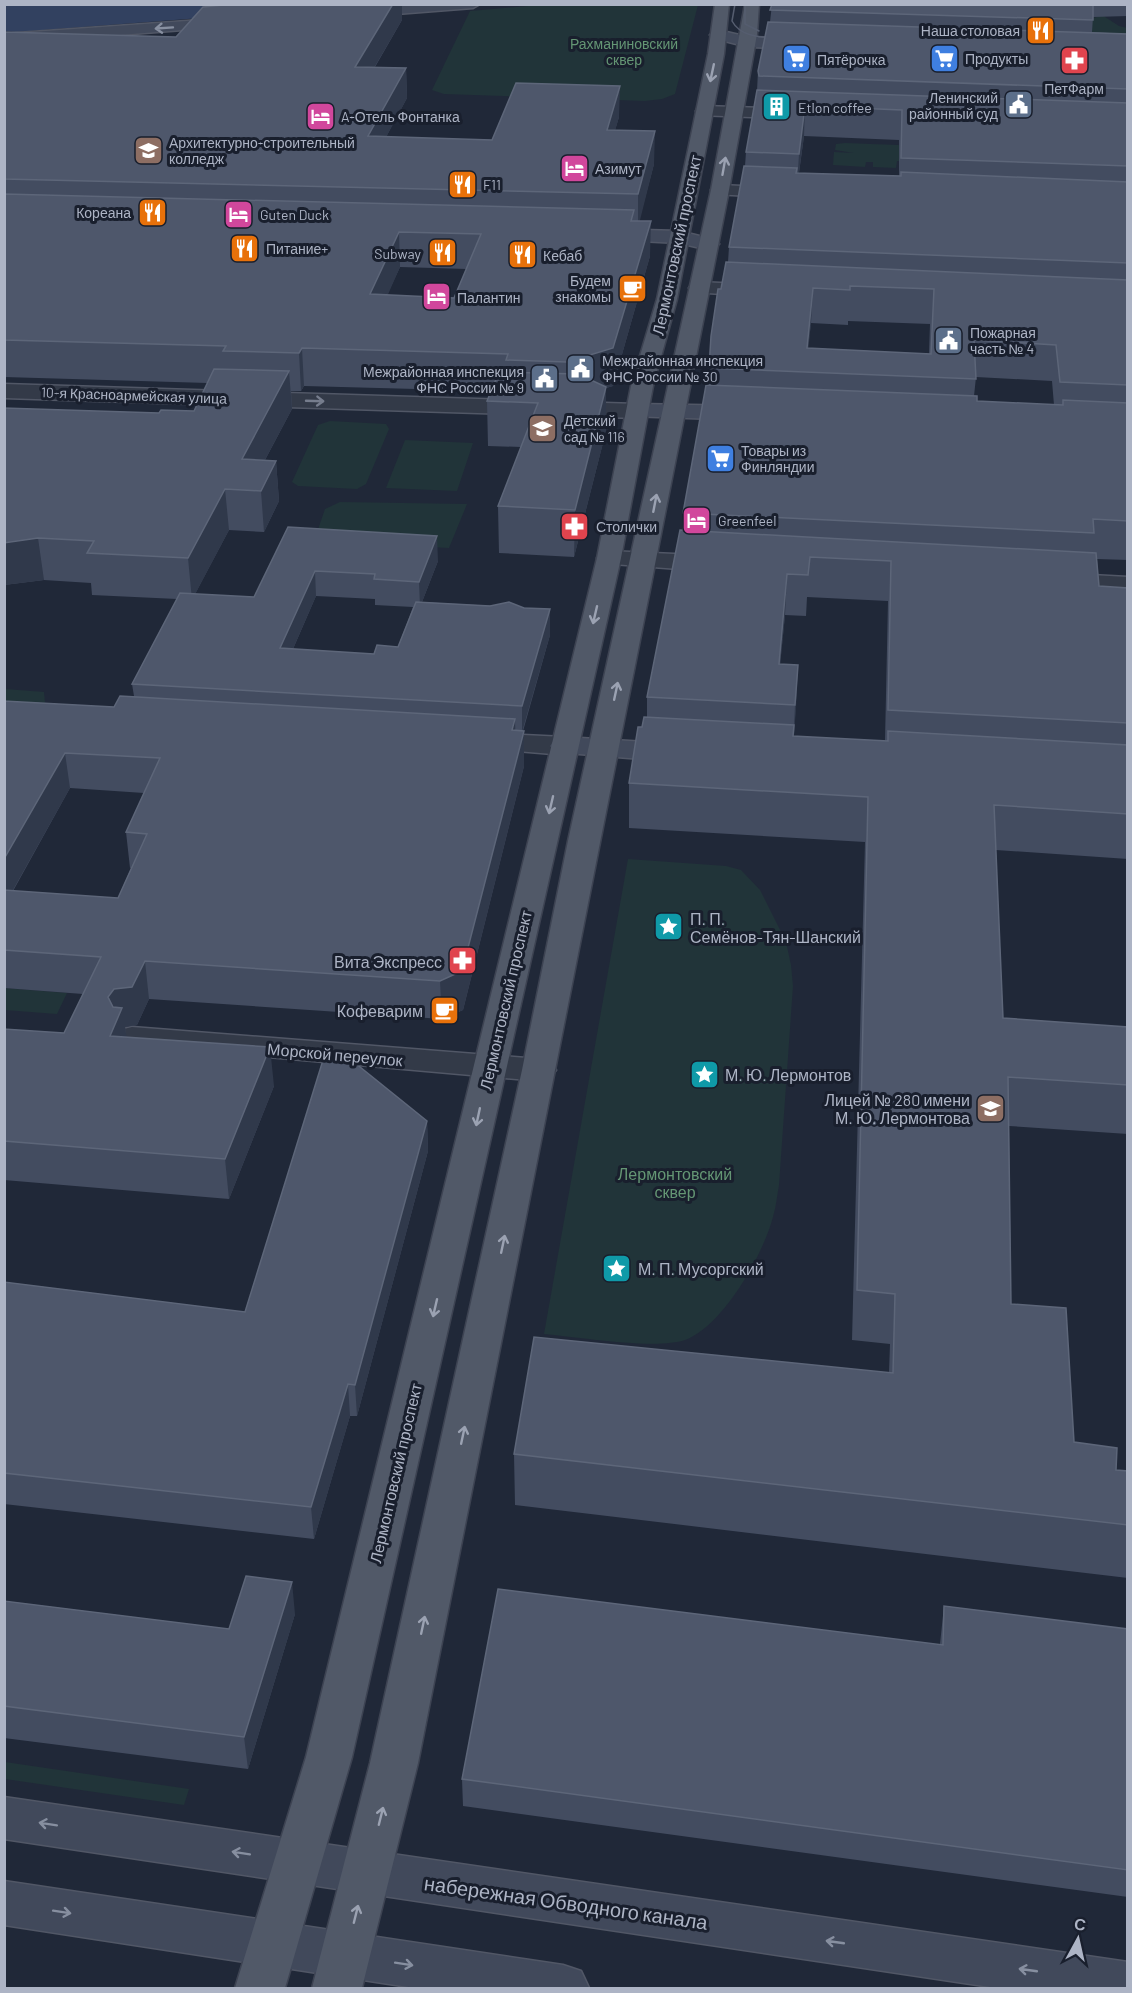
<svg xmlns="http://www.w3.org/2000/svg" width="1132" height="1993" viewBox="0 0 1132 1993" font-family="Barlow,sans-serif">
<rect width="100%" height="100%" fill="#202838"/>
<path fill="#213439" d="M551,4L698,5L675,94L662,99L645,101L444,94L432,90L470,11Z
M1059,14H1101L1089,20L1102,15L1119,26L1127,28V34L1078,33Z
M845,143L924,146L942,162L897,161L896,168L873,167V162H866L865,167L833,165L834,152L854,153L835,150L836,144Z
M330,421L386,424L389,429L366,484L357,489L298,486L292,482L318,425Z
M405,440L473,443L457,491L386,488Z
M340,502L467,504L449,548L314,541L325,509Z
M5,689L44,692L45,703L5,701Z
M628,859L726,866L741,870L760,890L786,942L791,965L793,986L779,1185C777,1196 776,1207 773,1217C763,1255 723,1326 685,1340C656,1350 578,1337 544,1334Z
M4,988L67,993L57,1014L5,1010Z
M5,1762L189,1789L184,1805L5,1779Z"/>
<path fill="#324160" d="M4,5H373L17,32L5,31Z"/>
<g fill="none" stroke-linecap="round" stroke-linejoin="round">
<defs>
<path id="street" d="M704,106L799,109L807,114L799,119L698,115L696,111L698,107Z
M720,185L784,188L793,193L784,198L714,194L711,190L714,186Z
M699,282L766,285L773,287L776,291L773,295L766,297L692,292L689,288L692,284Z
M4,384L637,404L645,406L648,411L645,416L637,418L4,398Z
M609,551L718,556L727,559L731,564L727,569L718,572L600,563L597,558L600,553Z
M1054,573L1128,577V593L1045,586L1041,581L1045,576Z
M479,733L564,737L574,740L578,746L574,752L564,755L469,747L465,741L469,735Z
M132,1027L539,1059L551,1063L556,1070L551,1077L539,1081L120,1044L115,1037L120,1030Z"/>
<path id="secondary" d="M410,4H480L473,8L358,17L351,13L358,9Z
M229,18L237,23L234,26L4,44V34Z
M718,30L748,37L808,39L816,44L808,49L748,47L713,38L710,35L713,32Z
M607,229L679,231L716,240L719,244L709,250L679,243L600,239L598,235L600,231Z
M637,404L745,406L753,408L756,413L753,418L745,420L629,416L626,411L629,406Z
M564,737L679,744L689,747L693,753L689,759L679,762L554,752L550,746L554,740Z
M4,1797L1128,1962V1988H997L4,1839Z
M4,1881L563,1965L581,1971L589,1988H415L4,1925Z"/>
<path id="primary" d="M715,4H729L724,54L677,299L653,386L621,558L352,1757L285,1988H235L306,1757L433,1234L597,558L631,386L657,299L708,54Z
M745,4H759L757,34L729,190L418,1763L362,1988H312L370,1763L522,1070L568,841L711,190Z"/>
</defs>
<use href="#street" stroke="#515766" stroke-width="3"/>
<use href="#secondary" stroke="#515766" stroke-width="3"/>
<use href="#primary" stroke="#3d4352" stroke-width="3"/>
<use href="#street" fill="#333a48" fill-rule="evenodd"/>
<use href="#secondary" fill="#41495b" fill-rule="evenodd"/>
<use href="#primary" fill="#515968" fill-rule="evenodd"/>
<path stroke="#555d6f" stroke-width="1.5" d="M735,4L732,21C741,38 764,37 781,39
M745,4V24L759,31"/>
</g>
<path fill="#434c60" fill-rule="evenodd" d="M772,4H1128V16L1093,17L1092,32L1128,34V560L1097,559L1099,586L1128,588V859L996,850L1003,1018L1128,1027V1134L1009,1126L1011,1304L1074,1442L1116,1470L1128,1471V1578L515,1505L514,1454L889,1373L890,1344L852,1340L865,842L629,828V783L642,727L647,717V697L682,530L683,513L709,385L711,336L721,289L728,262L729,247L745,166L746,152L757,91L758,71L770,22ZM804,136L899,140V176L799,173ZM848,321L930,324L929,354L808,348L811,323L848,325ZM976,377L1052,381L1054,405L977,401L974,396ZM807,597L888,601L885,741L794,736L798,665H780L785,615L806,616Z
M402,20L375,67L406,68L407,98L386,137L492,140L619,117L615,130L654,164L639,221L650,256L613,386L606,388V431L574,557L499,553L498,506L521,447L488,446L487,401L491,391L304,386L301,391H291L292,409L265,460L276,461L279,501L264,532L229,530L195,594L254,597L288,527L438,561L422,602L550,609V635L523,731H524V766L463,1010L442,1019L149,999L137,1025L125,1027L126,1037L274,1086L229,1199L4,1180V1029L64,1033L83,994L4,988V701L114,707L134,696L132,684L177,599L92,595L91,583L44,580L4,585V408L159,413L194,411L208,383L4,377V32L176,37ZM400,267L467,269L454,298L387,295ZM316,596L375,599V605L413,607L398,647L374,654L293,649ZM70,788L144,793L126,832L130,868H131L118,898L13,891Z
M427,1121L428,1151L357,1416H350L314,1539L4,1504V1282L245,1312Z
M4,1601L229,1629L295,1614L248,1769L4,1738Z
M944,1606L1128,1629V1897L463,1806L462,1779L940,1644Z"/>
<path fill="#30394b" d="M393,4H402V20L357,97L355,67Z
M406,68L407,98L369,169L368,136Z
M620,86L619,117L606,162L607,130Z
M805,106L804,136L797,186L799,154Z
M655,131L654,164L638,228V194Z
M651,221L650,256L613,386L606,388V431L574,557L575,510L567,400V362Z
M399,232L400,267L372,331L370,294Z
M813,288L811,323L806,372L807,348Z
M302,348L304,386L301,391L299,353Z
M289,371L292,409L249,490L242,459Z
M276,461L279,501L264,532L261,491Z
M225,489L229,530L192,600L188,558Z
M437,536L438,561L420,607L419,582Z
M38,538L44,580L4,585V543Z
M315,571L316,596L282,674L280,648Z
M787,574L785,615L776,707L779,664Z
M550,609V635L522,732V706Z
M798,665L796,708L793,748L795,705Z
M515,719L516,754L512,730Z
M524,731V766L463,1010L442,1019L440,981Z
M65,753L70,788L4,906V859Z
M145,961L149,999L137,1025L125,1027L128,1047L110,1036L108,997L114,989Z
M270,1047L274,1086L229,1199L225,1159Z
M427,1121L428,1151L357,1416L355,1385Z
M348,1384L350,1416L314,1539L311,1507Z
M292,1582L295,1614L248,1769L244,1737Z"/>
<path fill="#4e576b" stroke="#5d6679" stroke-width="1.5" fill-rule="evenodd" d="M234,4H393L355,67L406,68L368,136L492,140L516,83L620,86L607,130L655,131L638,194L4,179V32L176,37L203,7Z
M772,4H1093V20L770,10Z
M768,22L1128,34V89L759,76L758,71Z
M757,90L1128,103V166L901,158L902,110L805,106L799,154L746,152Z
M744,166L797,168L796,173L901,176V172L1128,182V263L729,247Z
M4,194L634,210L631,221H651L613,348L567,362L506,360L508,354L302,348L299,353L223,351L226,346L4,340ZM399,232L481,234L454,298L370,294Z
M726,262L1128,280V385L1060,382L1056,345L974,340L976,379L709,368L711,336L718,289H721ZM850,286L934,289L931,354L807,348L813,288L850,290Z
M214,369L289,371L242,459L276,461L261,491L225,489L188,558L87,553L94,541L38,538L4,543V408L159,413L161,410L194,411Z
M499,372L578,374L606,387L575,510L498,506L538,403L487,401Z
M706,385L977,396V401L1063,405V400L1128,403V521L1093,519L1094,533L683,513Z
M288,527L437,536L419,582L374,579L375,574L315,571L280,648L374,654L377,645L398,647L416,602L490,606L509,602L524,608L550,609L522,706L132,684L180,593L254,597Z
M680,530L1096,553L1099,586L1128,588V723L888,710L891,561L810,557L808,575L787,574L779,664L798,665L795,705L647,697Z
M120,696L515,719L512,730L524,731L462,971L440,981L145,961L132,987L114,989L108,997L113,1007L122,1008L110,1036L270,1047L225,1159L4,1141V1029L64,1033L101,957L4,950V890L118,898L147,834L126,832L160,758L65,753L4,859V701L114,707Z
M644,717L794,725L793,736L888,741V731L1128,745V814L994,805L1003,1018L1128,1027V1085L1008,1077L1011,1304L1066,1308L1074,1442L1117,1448L1116,1470L1128,1471V1525L514,1454L534,1337L893,1373L895,1294L857,1290L868,797L629,783L638,727H642Z
M323,1060L355,1063L427,1121L355,1385L348,1384L311,1507L4,1473V1282L245,1312Z
M246,1576L292,1582L244,1737L4,1706V1601L229,1629Z
M498,1589L943,1645L944,1606L1128,1629V1870L462,1779Z"/>
<defs><path id="oneway-shaft" d="M-6 0H5M1.5-3L5.5 0L1.5 3" fill="none" stroke-width="1.6" stroke-linecap="round" stroke-linejoin="round" transform="scale(1.5)"/></defs>
<g stroke="#878fa0">
<use href="#oneway-shaft" transform="translate(164 28) rotate(176)"/>
<use href="#oneway-shaft" transform="translate(48 1824) rotate(-171)"/>
<use href="#oneway-shaft" transform="translate(241 1853) rotate(-171)"/>
<use href="#oneway-shaft" transform="translate(62 1912) rotate(9)"/>
<use href="#oneway-shaft" transform="translate(835 1942) rotate(-172)"/>
<use href="#oneway-shaft" transform="translate(404 1964) rotate(9)"/>
<use href="#oneway-shaft" transform="translate(1028 1970) rotate(-172)"/>
</g>
<g stroke="#9ba2b2">
<use href="#oneway-shaft" transform="translate(712 73) rotate(102)"/>
<use href="#oneway-shaft" transform="translate(724 166) rotate(-80)"/>
<use href="#oneway-shaft" transform="translate(655 503) rotate(-79)"/>
<use href="#oneway-shaft" transform="translate(595 615) rotate(103)"/>
<use href="#oneway-shaft" transform="translate(616 691) rotate(-78)"/>
<use href="#oneway-shaft" transform="translate(551 805) rotate(103)"/>
<use href="#oneway-shaft" transform="translate(478 1117) rotate(102)"/>
<use href="#oneway-shaft" transform="translate(503 1244) rotate(-78)"/>
<use href="#oneway-shaft" transform="translate(435 1308) rotate(103)"/>
<use href="#oneway-shaft" transform="translate(463 1435) rotate(-78)"/>
<use href="#oneway-shaft" transform="translate(423 1625) rotate(-78)"/>
<use href="#oneway-shaft" transform="translate(381 1816) rotate(-76)"/>
<use href="#oneway-shaft" transform="translate(356 1914) rotate(-76)"/>
</g>
<use stroke="#767d8d" href="#oneway-shaft" transform="translate(315 401) rotate(2)"/>
<defs>
<symbol id="restaurant-square" viewBox="-11 -11 22 22"><rect x="-9" y="-9" width="18" height="18" rx="4" fill="#e8710a" stroke="#191f2d"/><path d="M-5-6h1v4h1v-4h1v4h1v-4h1v5L-1.5 .5V6h-2V.5L-5-1ZM5-6V6H3V1.5H1.5Q1.5-4 5-6Z" fill="#fff"/></symbol>
<symbol id="supermarket-square" viewBox="-11 -11 22 22"><rect x="-9" y="-9" width="18" height="18" rx="4" fill="#3f7fe0" stroke="#191f2d"/><path d="M-6-5.5h2.5l.6 2H6L4.5 2H-2.5L-4.4-4H-6ZM-1.5 3.2a1.3 1.3 0 1 0 .1 0ZM3 3.2a1.3 1.3 0 1 0 .1 0Z" fill="#fff"/></symbol>
<symbol id="pharmacy-square" viewBox="-11 -11 22 22"><rect x="-9" y="-9" width="18" height="18" rx="4" fill="#e0444e" stroke="#191f2d"/><path d="M-2-6h4v4h4v4h-4v4h-4v-4h-4v-4h4Z" fill="#fff"/></symbol>
<symbol id="civic-square" viewBox="-11 -11 22 22"><rect x="-9" y="-9" width="18" height="18" rx="4" fill="#5c6f8a" stroke="#191f2d"/><path d="M-.6-6.5H3V-4.5H.6V-3L4-1V1h2V6H-6V1h2V-1L-.6-3ZM-1.2 2.5V6h2.4V2.5Z" fill="#fff"/></symbol>
<symbol id="building-square" viewBox="-11 -11 22 22"><rect x="-9" y="-9" width="18" height="18" rx="4" fill="#0f9aa8" stroke="#191f2d"/><path d="M-4-6H4V6H1V3H-1V6H-4ZM-2.5-4.3h1.7v1.8h-1.7ZM.8-4.3h1.7v1.8H.8ZM-2.5-1h1.7V.8h-1.7ZM.8-1h1.7V.8H.8Z" fill="#fff"/></symbol>
<symbol id="hotel-square" viewBox="-11 -11 22 22"><rect x="-9" y="-9" width="18" height="18" rx="4" fill="#d1479c" stroke="#191f2d"/><path d="M-6-4.5h1.5V1H6V5H4.5V3h-9V5H-6ZM-4 0a1.8 1.8 0 1 1 3.6 0ZM.5 0V-2.5h3Q6-2.5 6 0Z" fill="#fff"/></symbol>
<symbol id="university-square" viewBox="-11 -11 22 22"><rect x="-9" y="-9" width="18" height="18" rx="4" fill="#8d6e63" stroke="#191f2d"/><path d="M0-5L7-2L0 1L-7-2ZM-4 1L0 2.5L4 1V4Q0 6-4 4Z" fill="#fff"/></symbol>
<symbol id="cafe-square" viewBox="-11 -11 22 22"><rect x="-9" y="-9" width="18" height="18" rx="4" fill="#e8710a" stroke="#191f2d"/><path d="M-5.5-4.5H6V0H3Q3 3.5 0 3.5H-2.5Q-5.5 3.5-5.5 0ZM3-3.2v2h1.7v-2ZM-6 4.5H4V6H-6Z" fill="#fff"/></symbol>
<symbol id="school-square" viewBox="-11 -11 22 22"><rect x="-9" y="-9" width="18" height="18" rx="4" fill="#8d6e63" stroke="#191f2d"/><path d="M0-5L7-2L0 1L-7-2ZM-4 1L0 2.5L4 1V4Q0 6-4 4Z" fill="#fff"/></symbol>
<symbol id="sight-square" viewBox="-11 -11 22 22"><rect x="-9" y="-9" width="18" height="18" rx="4" fill="#0f9aa8" stroke="#191f2d"/><path d="M0-6L1.8-2.2L6-1.7L2.9 1.2L3.7 5.4L0 3.3L-3.7 5.4L-2.9 1.2L-6-1.7L-1.8-2.2Z" fill="#fff"/></symbol>
</defs>
<g fill-rule="evenodd">
<use href="#restaurant-square" x="1024" y="14" width="33" height="33"/>
<use href="#supermarket-square" x="928" y="42" width="33" height="33"/>
<use href="#supermarket-square" x="780" y="42" width="33" height="33"/>
<use href="#pharmacy-square" x="1058" y="44" width="33" height="33"/>
<use href="#civic-square" x="1002" y="88" width="33" height="33"/>
<use href="#building-square" x="760" y="90" width="33" height="33"/>
<use href="#hotel-square" x="304" y="100" width="33" height="33"/>
<use href="#university-square" x="132" y="134" width="33" height="33"/>
<use href="#hotel-square" x="558" y="152" width="33" height="33"/>
<use href="#restaurant-square" x="446" y="168" width="33" height="33"/>
<use href="#restaurant-square" x="136" y="196" width="33" height="33"/>
<use href="#hotel-square" x="222" y="198" width="33" height="33"/>
<use href="#restaurant-square" x="228" y="232" width="33" height="33"/>
<use href="#restaurant-square" x="426" y="236" width="33" height="33"/>
<use href="#restaurant-square" x="506" y="238" width="33" height="33"/>
<use href="#cafe-square" x="616" y="272" width="33" height="33"/>
<use href="#hotel-square" x="420" y="280" width="33" height="33"/>
<use href="#civic-square" x="932" y="324" width="33" height="33"/>
<use href="#civic-square" x="564" y="352" width="33" height="33"/>
<use href="#civic-square" x="528" y="362" width="33" height="33"/>
<use href="#school-square" x="526" y="412" width="33" height="33"/>
<use href="#supermarket-square" x="704" y="442" width="33" height="33"/>
<use href="#hotel-square" x="680" y="504" width="33" height="33"/>
<use href="#pharmacy-square" x="558" y="510" width="33" height="33"/>
<use href="#sight-square" x="652" y="910" width="33" height="33"/>
<use href="#pharmacy-square" x="446" y="944" width="33" height="33"/>
<use href="#cafe-square" x="428" y="994" width="33" height="33"/>
<use href="#sight-square" x="688" y="1058" width="33" height="33"/>
<use href="#school-square" x="974" y="1092" width="33" height="33"/>
<use href="#sight-square" x="600" y="1252" width="33" height="33"/>
</g>
<g text-anchor="middle" dominant-baseline="central" stroke-width="6" stroke-linejoin="round" paint-order="stroke">
<g font-size="14" fill="#adb4c5" stroke="#191f2d" text-anchor="start">
<text x="1020" y="30" text-anchor="end">Наша столовая</text>
<text x="965" y="58">Продукты</text>
<text x="817" y="59">Пятёрочка</text>
<text x="1074" y="88" text-anchor="middle">ПетФарм</text>
<text x="998" y="97" text-anchor="end">Ленинский<tspan x="998" dy="16">районный суд</tspan></text>
<text x="798" y="107">Etlon coffee</text>
<text x="341" y="116">A-Отель Фонтанка</text>
<text x="169" y="142">Архитектурно-строительный<tspan x="169" dy="16">колледж</tspan></text>
<text x="595" y="168">Азимут</text>
<text x="483" y="184">F11</text>
<text x="131" y="212" text-anchor="end">Кореана</text>
<text x="260" y="214">Guten Duck</text>
<text x="266" y="248">Питание+</text>
<text x="421" y="253" text-anchor="end">Subway</text>
<text x="543" y="255">Кебаб</text>
<text x="611" y="280" text-anchor="end">Будем<tspan x="611" dy="16">знакомы</tspan></text>
<text x="457" y="297">Палантин</text>
<text x="970" y="332">Пожарная<tspan x="970" dy="16">часть № 4</tspan></text>
<text x="602" y="360">Межрайонная инспекция<tspan x="602" dy="16">ФНС России № 30</tspan></text>
<text x="524" y="371" text-anchor="end">Межрайонная инспекция<tspan x="524" dy="16">ФНС России № 9</tspan></text>
<text x="564" y="420">Детский<tspan x="564" dy="16">сад № 116</tspan></text>
<text x="741" y="450">Товары из<tspan x="741" dy="16">Финляндии</tspan></text>
<text x="718" y="520">Greenfeel</text>
<text x="596" y="526">Столички</text>
</g>
<g font-size="14" fill="#649674" stroke="#191f2d">
<text x="624" y="43">Рахманиновский<tspan x="624" dy="16">сквер</tspan></text>
</g>
<g font-size="14" fill="#adb4c5" stroke="#191f2d">
<text transform="translate(134 395) rotate(2)">10-я Красноармейская улица</text>
</g>
<g font-size="16" fill="#adb4c5" stroke="#191f2d">
<text transform="translate(676 245) rotate(-78)">Лермонтовский проспект</text>
<text transform="translate(505 1000) rotate(-77)">Лермонтовский проспект</text>
<text transform="translate(335 1054) rotate(5)">Морской переулок</text>
<text transform="translate(395 1473) rotate(-77)">Лермонтовский проспект</text>
</g>
<g font-size="16" fill="#adb4c5" stroke="#191f2d" text-anchor="start">
<text x="690" y="918">П. П.<tspan x="690" dy="18">Семёнов-Тян-Шанский</tspan></text>
<text x="442" y="961" text-anchor="end">Вита Экспресс</text>
<text x="423" y="1010" text-anchor="end">Кофеварим</text>
<text x="725" y="1074">М. Ю. Лермонтов</text>
<text x="970" y="1099" text-anchor="end">Лицей № 280 имени<tspan x="970" dy="18">М. Ю. Лермонтова</tspan></text>
<text x="638" y="1268">М. П. Мусоргский</text>
</g>
<g font-size="16" fill="#649674" stroke="#191f2d">
<text x="675" y="1173">Лермонтовский<tspan x="675" dy="18">сквер</tspan></text>
</g>
<g font-size="20" fill="#adb4c5" stroke="#191f2d">
<text transform="translate(566 1902) rotate(8)">набережная Обводного канала</text>
</g>
</g>
<rect width="1132" height="1993" fill="none" stroke="#adb4c5" stroke-width="12"/>
<g transform="translate(1078 1939) rotate(8)" stroke="#191f2d" stroke-width="4.5" paint-order="stroke">
<path d="M0-4.5L10 22L0 15L-10 22Z" fill="#adb4c5"/>
<text y="-9" font-size="16" font-weight="bold" text-anchor="middle" fill="#adb4c5">С</text>
</g>
</svg>
